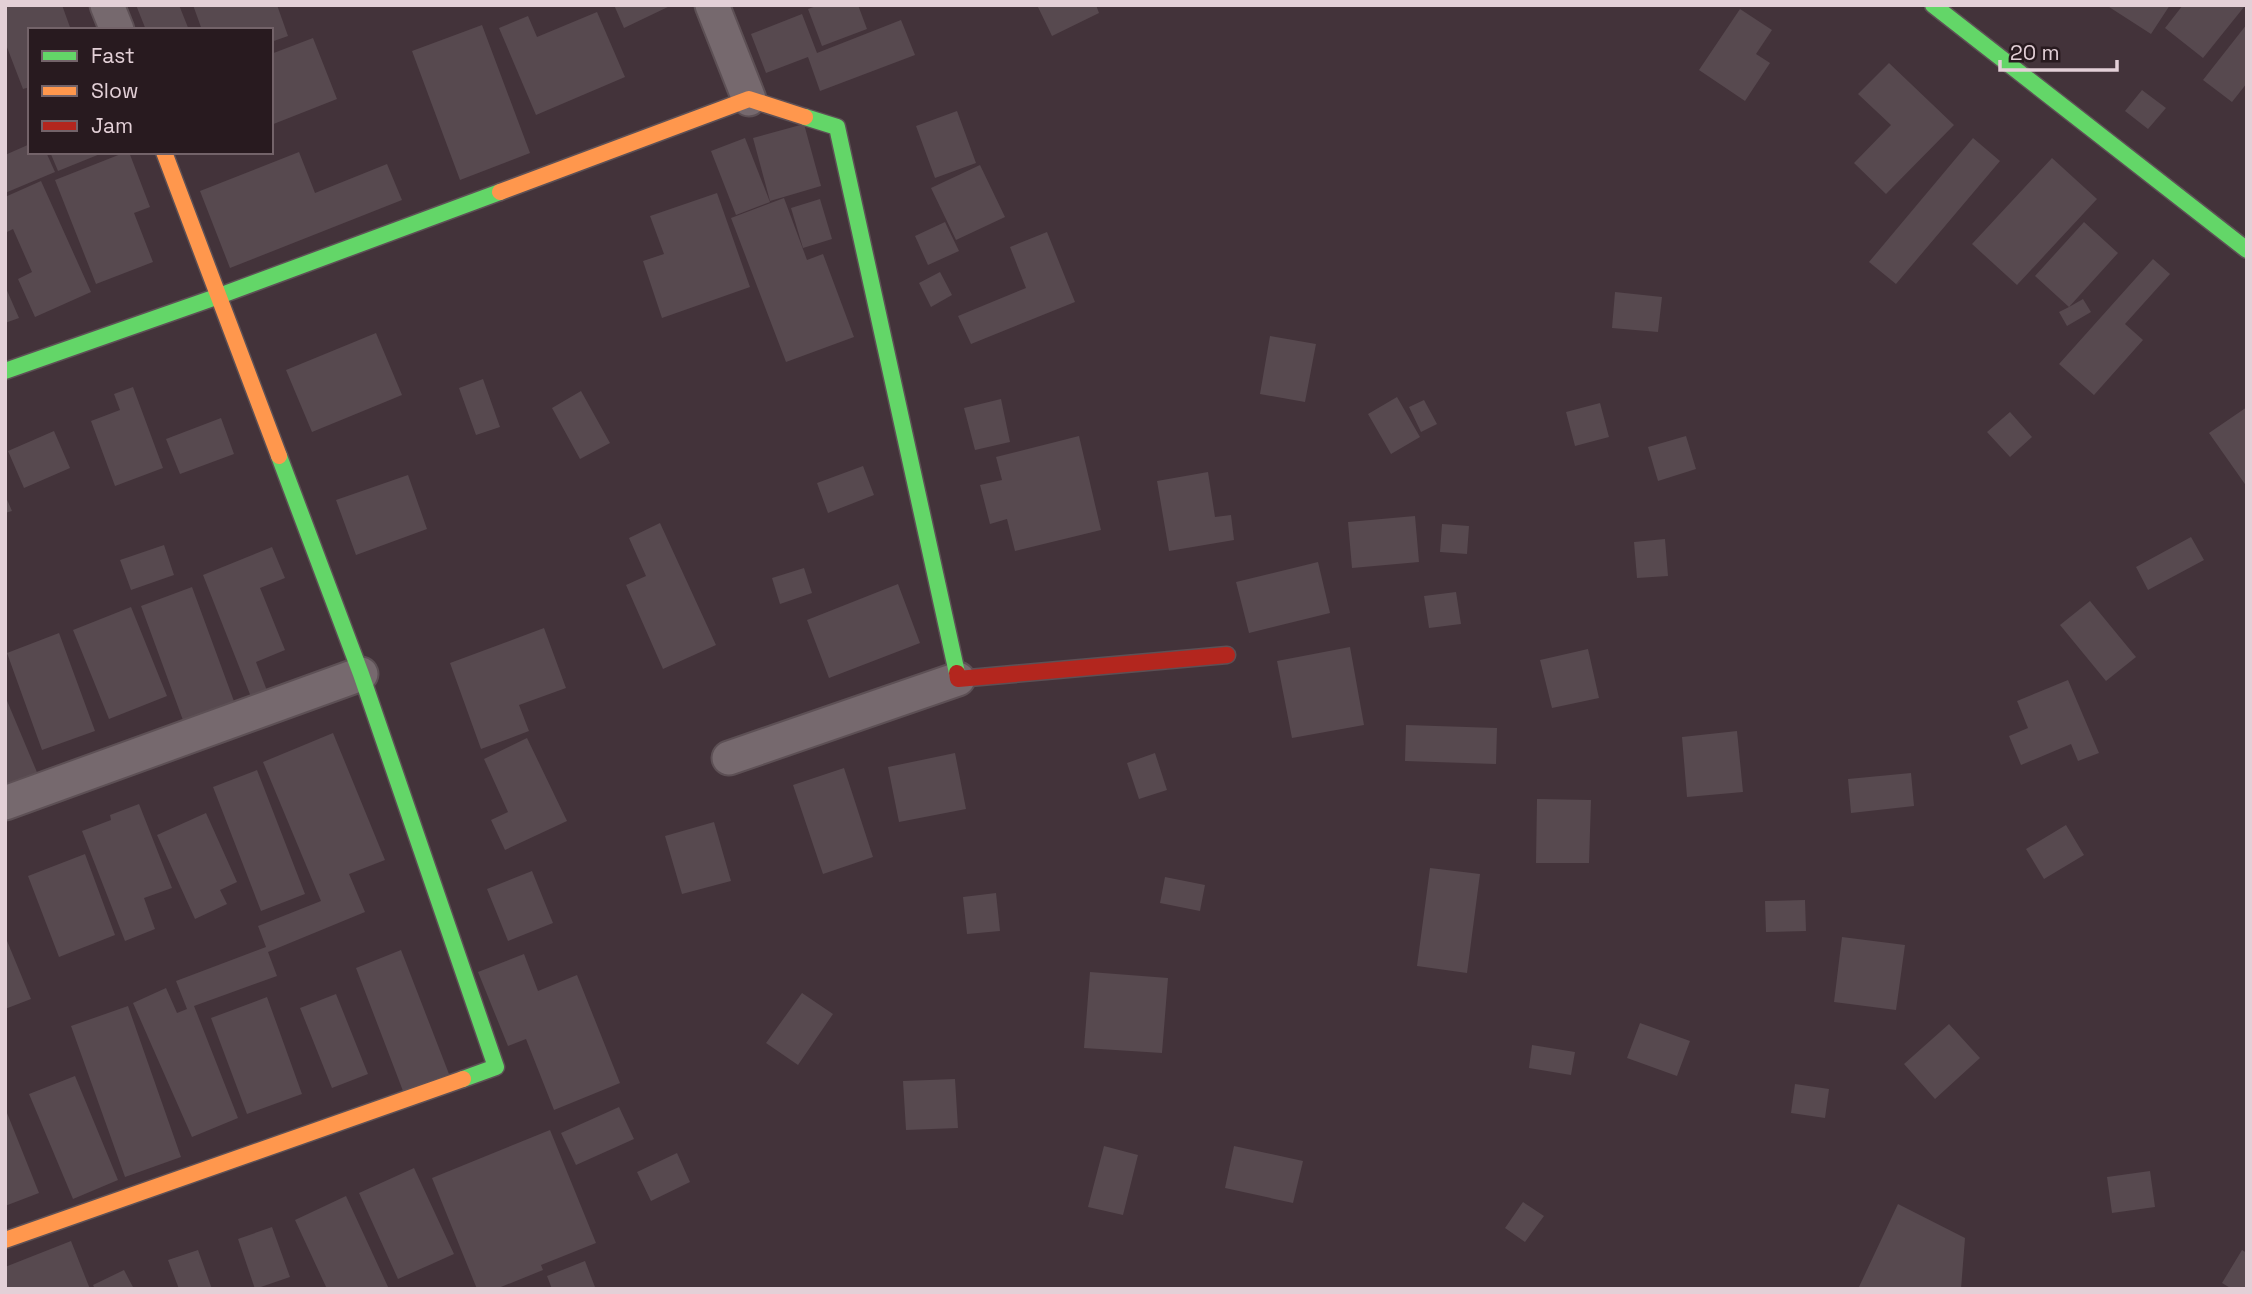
<svg xmlns="http://www.w3.org/2000/svg" width="2252" height="1294" viewBox="0 0 2252 1294" font-family="'Space Grotesk',sans-serif">
<rect width="100%" height="100%" fill="#43333a"/>
<path fill="#57494f" d="M5,5H62L71,30H30V87L23,89L5,42Z
M136,5H179L189,30H146Z
M193,5H277L288,36L271,42V30H202Z
M614,5H672L624,28Z
M819,5H858L867,29L822,46L808,9Z
M1037,5H1096L1099,13L1052,36Z
M2106,5H2170L2151,34Z
M2183,5H2241L2244,7L2203,58L2165,28Z
M1740,9L1772,30L1756,54L1770,63L1745,101L1699,70Z
M597,12L625,77L536,115L499,28L528,16L537,37Z
M802,14L817,53L901,20L915,55L820,91L808,57L766,73L751,34Z
M2247,24V83L2232,102L2203,80Z
M482,25L530,153L460,180L412,51Z
M313,38L337,99L271,125V54Z
M1889,63L1954,125L1886,194L1854,163L1891,125L1858,94Z
M2142,90L2166,108L2148,129L2125,111Z
M957,111L976,163L935,178L916,126Z
M804,124L821,186L770,201L753,138Z
M745,138L770,202L736,215L711,151Z
M1973,138L2000,161L1896,284L1869,262Z
M30,144V152H46L55,172L5,193V155Z
M50,152H105L58,171Z
M126,152H129L150,207L134,213L153,262L96,284L55,180Z
M299,152L315,193L387,164L402,200L230,268L200,191Z
M2052,158L2097,199L2017,285L1972,244Z
M980,165L1005,217L956,240L931,188Z
M41,181L91,292L35,317L18,279L32,272L13,229L5,233V197Z
M717,193L750,287L662,318L643,261L664,254L650,216Z
M784,198L807,260L823,254L854,337L786,362L731,218Z
M820,199L832,239L803,248L791,208Z
M945,222L959,251L928,265L915,236Z
M2084,222L2118,253L2069,307L2083,299L2091,312L2067,326L2059,312L2069,307L2035,276Z
M1047,232L1075,302L971,344L958,316L1026,288L1010,247Z
M2153,259L2170,274L2125,324L2143,340L2094,395L2059,364Z
M940,272L952,295L931,307L919,283Z
M5,286L19,318L5,323Z
M1615,292L1662,297L1658,332L1612,328Z
M376,333L402,395L312,432L286,370Z
M1270,336L1316,344L1305,402L1260,394Z
M483,379L500,427L476,435L459,388Z
M133,387L163,468L115,486L91,421L120,410L114,394Z
M581,391L610,443L580,459L552,408Z
M1397,397L1420,437L1391,454L1368,414Z
M1001,399L1010,442L975,450L964,408Z
M1424,400L1437,424L1421,432L1409,407Z
M1600,403L1609,437L1575,446L1566,412Z
M2247,407V487L2209,433Z
M2010,412L2032,437L2010,457L1987,432Z
M221,418L234,454L180,474L166,439Z
M54,431L70,468L24,488L8,451Z
M1079,436L1101,530L1015,551L1007,519L990,524L980,485L1002,480L996,457Z
M1686,436L1696,469L1658,481L1648,447Z
M863,466L874,495L828,513L817,483Z
M1208,472L1215,517L1231,515L1234,540L1169,551L1157,481Z
M408,475L427,529L356,555L336,500Z
M5,495L12,511L5,513Z
M1415,516L1419,562L1352,568L1348,522Z
M660,523L716,645L663,669L626,585L646,576L629,538Z
M1442,524L1469,526L1467,554L1440,552Z
M2191,537L2204,560L2148,590L2136,567Z
M1665,539L1668,576L1637,578L1634,542Z
M164,545L174,575L131,590L120,560Z
M272,547L285,578L260,588L285,650L256,662L269,696L253,702L203,575Z
M1318,562L1330,613L1249,633L1236,582Z
M804,568L812,593L780,604L772,578Z
M898,584L920,643L829,678L807,620Z
M192,587L235,704L184,723L141,606Z
M1456,592L1461,624L1429,628L1424,596Z
M2090,601L2136,657L2106,681L2060,625Z
M131,607L167,696L109,719L73,630Z
M544,628L566,688L519,705L529,731L481,749L450,663Z
M59,633L95,731L42,750L7,653Z
M1350,647L1364,725L1292,738L1277,661Z
M1588,649L1599,698L1552,708L1540,660Z
M2068,680L2099,753L2078,761L2071,744L2021,765L2009,736L2028,728L2017,701Z
M5,696L39,777L5,791Z
M1406,725L1497,728L1496,764L1405,761Z
M1737,731L1743,792L1687,797L1682,737Z
M333,733L385,860L349,874L365,912L268,952L277,976L194,1006L238,1118L192,1137L133,1003L166,988L177,1013L187,1009L176,981L266,947L258,926L321,901L263,762Z
M527,738L567,821L505,850L491,820L508,812L484,759Z
M955,753L966,809L899,822L888,767Z
M1155,753L1167,790L1139,799L1127,763Z
M844,768L873,857L823,874L793,785Z
M257,770L305,894L261,911L213,787Z
M1911,773L1914,806L1851,813L1848,779Z
M1537,799L1591,800L1589,863H1536Z
M139,804L172,888L144,898L155,929L125,941L82,831L111,820L110,815Z
M206,813L237,882L220,890L227,904L195,919L157,835Z
M714,822L731,881L682,894L665,836Z
M2066,825L2084,855L2044,879L2026,849Z
M85,854L115,935L59,957L28,876Z
M1430,868L1480,874L1467,973L1417,966Z
M532,871L553,923L508,941L487,889Z
M1165,877L1205,885L1200,911L1160,903Z
M996,893L1000,931L967,934L963,897Z
M1805,900L1806,931L1766,932L1765,901Z
M5,936L31,999L5,1009Z
M1842,937L1905,945L1896,1010L1834,1002Z
M401,950L449,1074L403,1091L356,968Z
M524,954L538,991L577,975L620,1083L554,1110L526,1039L508,1046L478,972Z
M1090,972L1168,978L1162,1053L1084,1048Z
M802,993L833,1014L798,1065L766,1043Z
M336,994L368,1074L332,1088L300,1008Z
M267,997L302,1094L247,1114L211,1018Z
M128,1006L181,1157L125,1177L71,1026Z
M1640,1023L1690,1041L1677,1076L1627,1058Z
M1949,1024L1980,1058L1935,1099L1904,1064Z
M1532,1045L1575,1052L1571,1075L1529,1068Z
M75,1076L118,1180L73,1199L29,1094Z
M955,1079L958,1128L906,1130L903,1081Z
M1795,1084L1829,1089L1825,1118L1791,1113Z
M619,1107L634,1139L576,1165L561,1133Z
M5,1108L39,1193L5,1206Z
M550,1130L596,1243L541,1265L543,1270L496,1289H477L432,1178Z
M1104,1146L1138,1155L1123,1215L1088,1207Z
M1234,1146L1303,1161L1293,1203L1225,1188Z
M677,1153L690,1182L651,1201L637,1172Z
M414,1168L454,1254L398,1279L359,1193Z
M2150,1171L2155,1207L2112,1213L2107,1177Z
M346,1196L389,1289H327L295,1220Z
M1523,1202L1544,1216L1525,1242L1505,1228Z
M1898,1204L1965,1238L1961,1289H1858Z
M272,1227L290,1277L255,1289L238,1239Z
M71,1241L90,1289H5V1267Z
M198,1250L212,1289H179L168,1260Z
M2242,1250L2247,1253V1289H2232L2222,1283Z
M585,1261L595,1287L590,1289H552L547,1276Z
M124,1270L134,1289H95L93,1285Z"/>
<g fill="none" stroke-linecap="round" stroke-linejoin="round">
<defs>
<path id="street" d="M107,5L117,30
M712,5L749,99
M729,758L958,679
M5,803L361,674"/>
<path id="fast" d="M1933,5L2247,250
M805,117L837,127L957,673
M5,371L219,296L500,192
M279,456L361,674L496,1067L463,1079"/>
<path id="slow" d="M164,152L279,456
M500,192L749,99L805,117
M5,1240L463,1079"/>
<path id="jam" d="M957,673L958,679L1227,655"/>
</defs>
<use href="#street" stroke="#5d5055" stroke-width="37"/>
<use href="#fast" stroke="#5d5055" stroke-width="19"/>
<use href="#slow" stroke="#5d5055" stroke-width="19"/>
<use href="#jam" stroke="#5d5055" stroke-width="19"/>
<use href="#street" stroke="#76696e" stroke-width="33"/>
<use href="#fast" stroke="#63d668" stroke-width="16"/>
<use href="#slow" stroke="#ff974d" stroke-width="16"/>
<use href="#jam" stroke="#b3261e" stroke-width="16"/>
</g>
<rect width="2252" height="1294" fill="none" stroke="#e3d0d7" stroke-width="14"/>
<rect x="28" y="28" width="245" height="126" fill="#281a1f" stroke="#736369" stroke-width="2"/>
<rect x="42" y="51" width="35" height="10" fill="#63d668" stroke="#736369" stroke-width="2"/>
<text x="91" y="63" font-size="21" fill="#e3d0d7">Fast</text>
<rect x="42" y="86" width="35" height="10" fill="#ff974d" stroke="#736369" stroke-width="2"/>
<text x="91" y="98" font-size="21" fill="#e3d0d7">Slow</text>
<rect x="42" y="121" width="35" height="10" fill="#b3261e" stroke="#736369" stroke-width="2"/>
<text x="91" y="133" font-size="21" fill="#e3d0d7">Jam</text>
<path d="M2000 60v10h117v-10" fill="none" stroke="#e3d0d7" stroke-width="3.5"/>
<text x="2010" y="60" font-size="21" fill="#e3d0d7" stroke="#281a1f" stroke-width="5" paint-order="stroke">20 m</text>
</svg>
